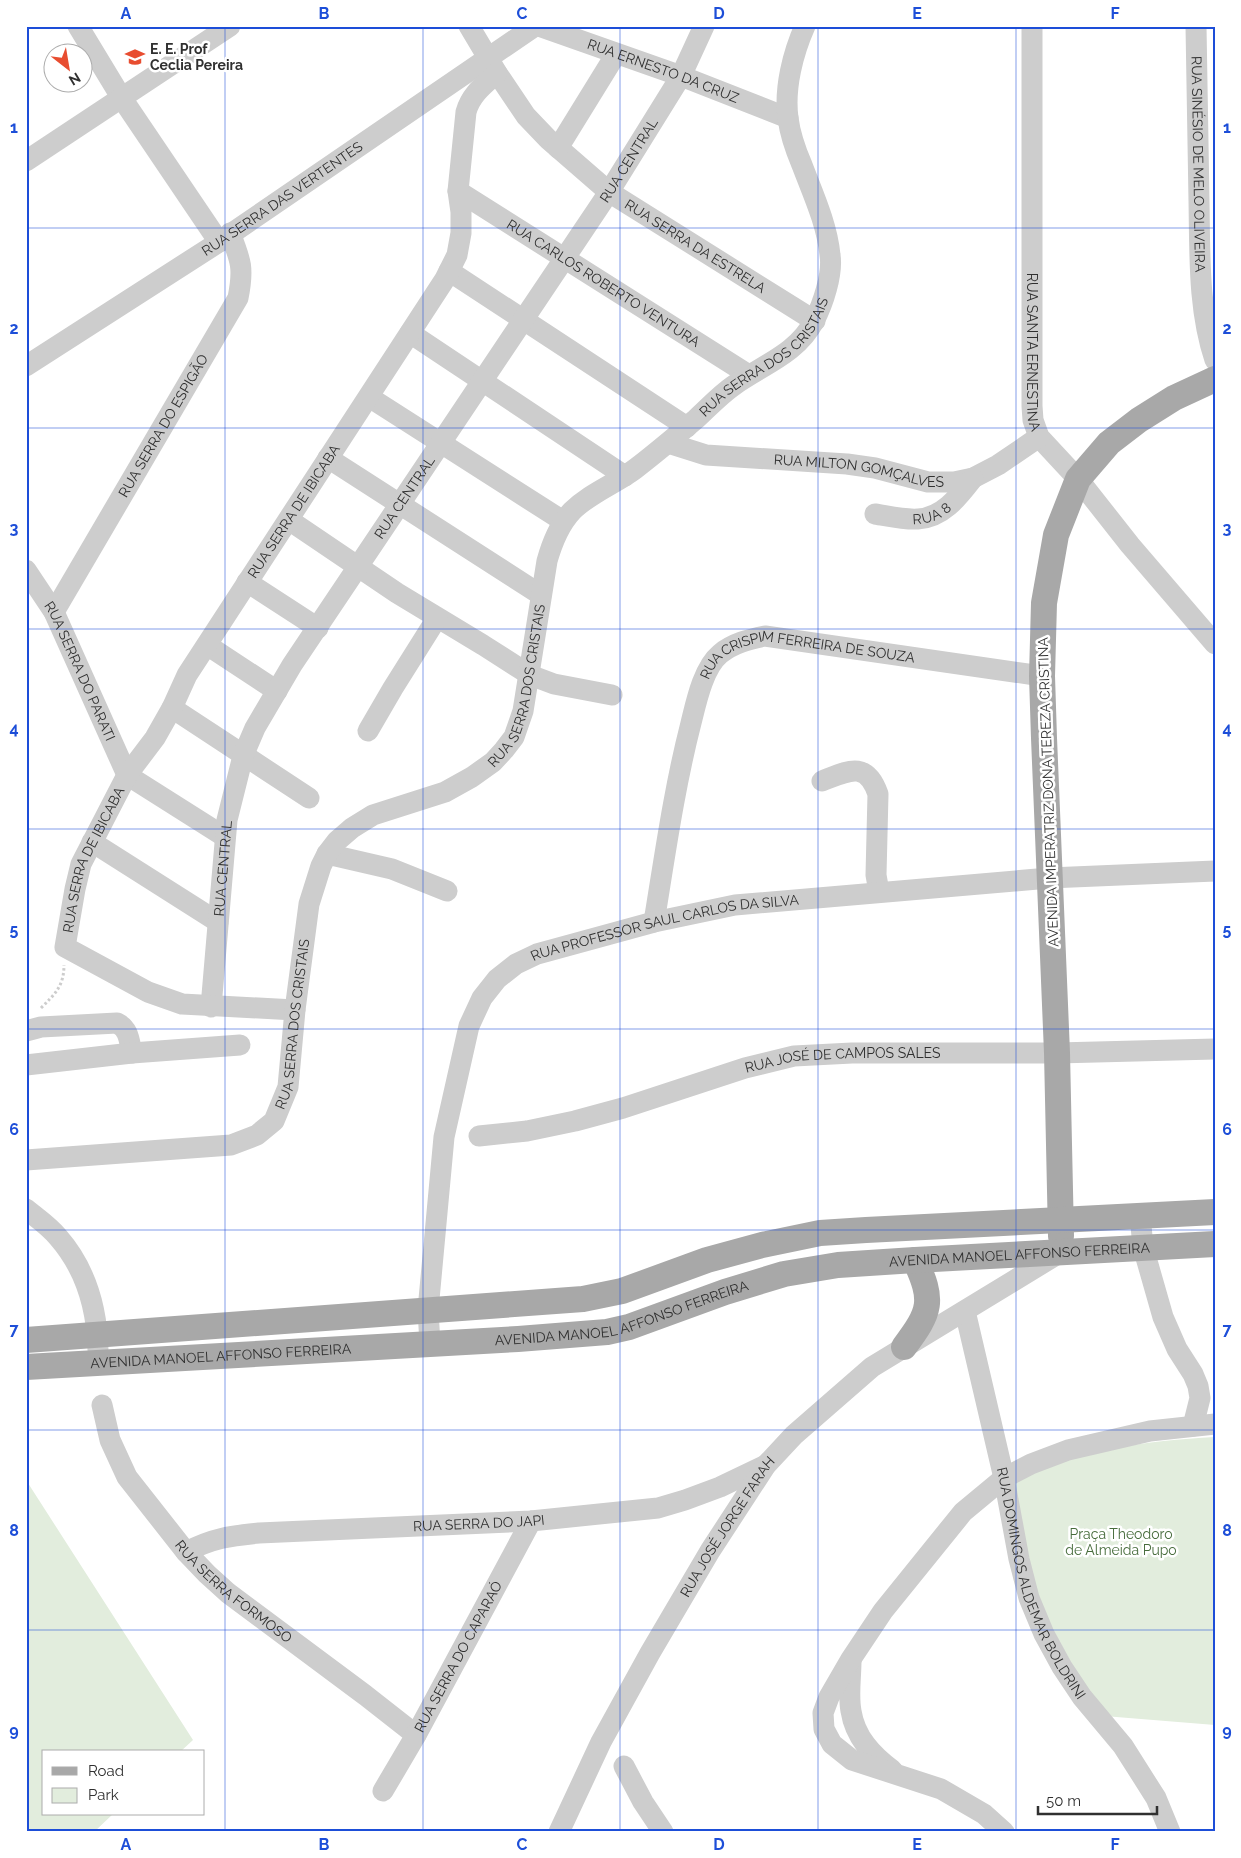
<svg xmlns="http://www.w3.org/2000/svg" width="1241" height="1858" viewBox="0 0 1241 1858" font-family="Raleway,sans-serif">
<rect width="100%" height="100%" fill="#fff"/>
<path fill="#e2eddd" d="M1215,1437V1725L1104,1716L1088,1693L1052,1628L1036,1589L1012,1481C1077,1450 1144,1441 1215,1437Z
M26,1480L193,1740L180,1752H44V1814H113L94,1832H26Z"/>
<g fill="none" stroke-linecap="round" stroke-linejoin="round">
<path stroke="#cdcdcd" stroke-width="3" stroke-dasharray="2.5 2.5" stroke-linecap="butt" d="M41,1008C55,994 64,986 64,965"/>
<g stroke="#cdcdcd" stroke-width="21">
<path d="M78,26L121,97L219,242"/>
<path id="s1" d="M469,26L497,73L526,116L548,139L609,192L815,321"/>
<path id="s2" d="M539,26L681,76L788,118"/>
<path id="s3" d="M1032,26V406L1033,420L1039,437L1078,479L1130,545L1215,644"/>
<path id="s4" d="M1196,26C1197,85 1198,143 1199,201C1200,254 1198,309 1215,360"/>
<path d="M558,148L616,54"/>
<path d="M26,161L230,26"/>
<path id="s5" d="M458,191L749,375"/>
<path d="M449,271L687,427"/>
<path d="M410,333L625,476"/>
<path id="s6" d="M26,366L219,242L535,26"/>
<path d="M369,397L563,521"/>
<path id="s7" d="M668,443L706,455L847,464L875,468L928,482H954L973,478L998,465L1039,437"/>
<path d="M328,458L541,595"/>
<path id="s8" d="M875,514C888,516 904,520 918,519C943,518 959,496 973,478"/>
<path d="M289,520L397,593L483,645L530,675L554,684L612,695"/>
<path id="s9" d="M26,570L54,612L127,775L225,837"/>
<path d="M247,582L318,628"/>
<path id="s10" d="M54,612L238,298C244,268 241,261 230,233"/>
<path d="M207,645L277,691"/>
<path d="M172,708L309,798"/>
<path d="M368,731L393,688L437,618"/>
<path d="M822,781C848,771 866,760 878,794L876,875L879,892"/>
<path d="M92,842L218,922"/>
<path d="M327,854L392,869L447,891"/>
<path id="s11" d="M654,922C665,855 674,789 691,723C696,703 703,668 720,654C733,643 750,639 765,636L1042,676"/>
<path id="s12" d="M211,1007L227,820L243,756L255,728L292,665L609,192L681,76L704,26"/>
<path id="s13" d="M295,1010L182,1004L148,992L65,947L75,889L81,864L127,775L155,738L172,708L187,675L445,279L457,255L461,233V212L458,191L466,112C471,94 484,85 497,73"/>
<path d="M26,1031L41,1027L117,1023C129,1029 129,1040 132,1053"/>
<path d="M26,1065L132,1053L240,1045"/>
<path id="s14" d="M479,1136L527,1131L575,1121L623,1108L745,1068L794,1056L852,1053H1057L1215,1049"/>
<path id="s15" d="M26,1160L231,1145L257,1135L274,1121L288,1087L295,1010L309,904L321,866L327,854L337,841L352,828L373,815L445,792L472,777L493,762L504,750L514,737L523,711L547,561C552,543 559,525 572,511C590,493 615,484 635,469C656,453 676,436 696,419C708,408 720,395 733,386C762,365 797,354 814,321C823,304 833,274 830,255C827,224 813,194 802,165C796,151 790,134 788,118C784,88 793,53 805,26"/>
<path d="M26,1209C37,1218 49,1226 58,1237C86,1269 97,1307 98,1350"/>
<path d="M1140,1215L1143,1247L1163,1317L1177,1349L1193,1374L1198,1386L1200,1398L1193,1426"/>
<path id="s16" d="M965,1311L1004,1478L1019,1559L1029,1598L1044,1634L1062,1667L1082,1697L1123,1746L1156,1798L1170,1832"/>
<path id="s17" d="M430,1344L428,1310L444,1137L469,1026L482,998L497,979L516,964L537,954L654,922L735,905L1049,878L1215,871"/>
<path id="s18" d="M102,1405L110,1440L127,1477L186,1552L207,1574L228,1593L365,1695L416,1735"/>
<path id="s19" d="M186,1552C213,1538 230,1536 259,1533L531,1521L658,1508L685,1500L720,1487L766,1465"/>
<path d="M851,1661C851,1677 848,1695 851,1711C855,1737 872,1755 892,1770"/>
<path d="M624,1766L643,1802L663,1832"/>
<path id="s20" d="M383,1791L416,1735L531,1521"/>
<path id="s21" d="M559,1832L601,1742L650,1653L710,1551L766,1465L794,1435L872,1367L1061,1252"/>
<path d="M1004,1832L984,1814L941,1789L852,1760L832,1744L824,1729L823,1713L829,1697L851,1659L883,1611L963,1512L1004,1478L1031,1464L1068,1450L1150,1431L1215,1424"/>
</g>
<g stroke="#a8a8a8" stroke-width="26">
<path d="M1061,1236L1057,1053L1044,738L1042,676L1044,603L1056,535L1078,479L1109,443L1139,420L1174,398L1215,379"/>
<path d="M26,1340L583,1299L622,1291L707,1260L762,1245L820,1233L866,1230L1215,1212"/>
<path d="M904,1347C931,1311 934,1301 915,1260"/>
<path id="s22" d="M26,1367L518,1339L607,1332L629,1327L725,1292L784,1274L838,1265L915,1260L1215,1244"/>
</g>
</g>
<path fill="none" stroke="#1d4ed8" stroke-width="1" stroke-opacity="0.55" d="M225,26V1832M423,26V1832M620,26V1832M818,26V1832M1016,26V1832M26,228H1215M26,428H1215M26,629H1215M26,829H1215M26,1029H1215M26,1230H1215M26,1430H1215M26,1630H1215"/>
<defs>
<symbol id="school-bare" viewBox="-9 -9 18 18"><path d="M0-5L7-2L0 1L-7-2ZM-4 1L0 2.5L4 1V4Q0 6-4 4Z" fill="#e84d30" stroke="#fff" stroke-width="2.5" paint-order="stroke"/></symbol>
</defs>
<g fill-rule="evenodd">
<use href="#school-bare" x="121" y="43" width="28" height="28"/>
</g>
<g text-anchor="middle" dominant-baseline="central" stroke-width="5" stroke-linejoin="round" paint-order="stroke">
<g font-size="14" font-weight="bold" fill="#303030" stroke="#fff" text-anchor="start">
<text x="150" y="49">E. E. Prof<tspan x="150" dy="16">Ceclia Pereira</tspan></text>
</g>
<g font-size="14" fill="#303030" stroke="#fff">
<text stroke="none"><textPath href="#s2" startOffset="132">RUA ERNESTO DA CRUZ</textPath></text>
<text stroke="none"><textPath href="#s12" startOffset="964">RUA CENTRAL</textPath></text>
<text stroke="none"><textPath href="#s4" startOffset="138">RUA SINÉSIO DE MELO OLIVEIRA</textPath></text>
<text stroke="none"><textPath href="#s6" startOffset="306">RUA SERRA DAS VERTENTES</textPath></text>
<text stroke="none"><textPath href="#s1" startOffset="321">RUA SERRA DA ESTRELA</textPath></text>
<text stroke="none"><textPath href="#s5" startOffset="172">RUA CARLOS ROBERTO VENTURA</textPath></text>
<text stroke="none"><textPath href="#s3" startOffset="326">RUA SANTA ERNESTINA</textPath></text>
<text stroke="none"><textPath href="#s15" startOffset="1240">RUA SERRA DOS CRISTAIS</textPath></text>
<text stroke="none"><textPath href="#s10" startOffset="216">RUA SERRA DO ESPIGÃO</textPath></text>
<text stroke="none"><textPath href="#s7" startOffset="194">RUA MILTON GOMÇALVES</textPath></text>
<text stroke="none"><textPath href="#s12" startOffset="559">RUA CENTRAL</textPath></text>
<text stroke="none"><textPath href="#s8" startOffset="58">RUA 8</textPath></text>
<text stroke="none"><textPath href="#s13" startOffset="741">RUA SERRA DE IBICABA</textPath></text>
<text stroke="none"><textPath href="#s9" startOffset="115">RUA SERRA DO PARATI</textPath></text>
<text stroke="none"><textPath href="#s11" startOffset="364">RUA CRISPIM FERREIRA DE SOUZA</textPath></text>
<text stroke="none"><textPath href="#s15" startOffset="805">RUA SERRA DOS CRISTAIS</textPath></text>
<text transform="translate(1048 792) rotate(-92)">AVENIDA IMPERATRIZ DONA TEREZA CRISTINA</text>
<text stroke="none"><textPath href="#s13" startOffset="336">RUA SERRA DE IBICABA</textPath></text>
<text stroke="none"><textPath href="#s12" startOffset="139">RUA CENTRAL</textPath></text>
<text stroke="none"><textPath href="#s17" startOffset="555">RUA PROFESSOR SAUL CARLOS DA SILVA</textPath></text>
<text stroke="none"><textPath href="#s15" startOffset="355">RUA SERRA DOS CRISTAIS</textPath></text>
<text stroke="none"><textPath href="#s14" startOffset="374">RUA JOSÉ DE CAMPOS SALES</textPath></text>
<text stroke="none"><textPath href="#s22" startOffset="1005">AVENIDA MANOEL AFFONSO FERREIRA</textPath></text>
<text stroke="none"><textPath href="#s22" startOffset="600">AVENIDA MANOEL AFFONSO FERREIRA</textPath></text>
<text stroke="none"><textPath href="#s22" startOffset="195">AVENIDA MANOEL AFFONSO FERREIRA</textPath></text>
<text stroke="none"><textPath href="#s19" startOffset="296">RUA SERRA DO JAPI</textPath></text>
<text stroke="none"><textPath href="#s21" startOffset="349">RUA JOSÉ JORGE FARAH</textPath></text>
<text stroke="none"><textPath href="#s16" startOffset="284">RUA DOMINGOS ALDEMAR BOLDRINI</textPath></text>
<text stroke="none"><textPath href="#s18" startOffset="234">RUA SERRA FORMOSO</textPath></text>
<text stroke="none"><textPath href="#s20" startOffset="154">RUA SERRA DO CAPARAÓ</textPath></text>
</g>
<g font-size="14" fill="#476c3c" stroke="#fff">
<text x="1121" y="1534">Praça Theodoro<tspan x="1121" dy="16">de Almeida Pupo</tspan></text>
</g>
</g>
<rect width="1241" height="1858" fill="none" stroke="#ffffff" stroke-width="55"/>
<rect x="42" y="1750" width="162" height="65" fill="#ffffff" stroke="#acacac"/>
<rect x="52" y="1767" width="25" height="8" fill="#a8a8a8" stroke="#acacac"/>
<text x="88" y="1776" font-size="15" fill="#303030">Road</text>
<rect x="52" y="1788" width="25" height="15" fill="#e2eddd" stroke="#acacac"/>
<text x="88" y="1800" font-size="15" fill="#303030">Park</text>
<g transform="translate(68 68) rotate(149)"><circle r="24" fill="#ffffff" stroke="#acacac"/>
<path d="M0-4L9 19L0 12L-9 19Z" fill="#e84d30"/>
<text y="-8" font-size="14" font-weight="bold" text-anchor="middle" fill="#303030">N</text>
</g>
<path d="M1038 1806v8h119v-8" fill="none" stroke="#303030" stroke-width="2.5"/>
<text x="1046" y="1806" font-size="15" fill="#303030" stroke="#ffffff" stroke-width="4" paint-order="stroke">50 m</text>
<rect x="28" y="28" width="1186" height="1802" fill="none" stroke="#1d4ed8" stroke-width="2"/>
<g font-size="16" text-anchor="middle" font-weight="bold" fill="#1d4ed8">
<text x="126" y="19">A</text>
<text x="324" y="19">B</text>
<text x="522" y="19">C</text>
<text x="719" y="19">D</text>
<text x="917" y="19">E</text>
<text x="1115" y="19">F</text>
<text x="14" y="133">1</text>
<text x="1227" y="133">1</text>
<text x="14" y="334">2</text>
<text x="1227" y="334">2</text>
<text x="14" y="534">3</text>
<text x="1227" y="534">3</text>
<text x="14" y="734">4</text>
<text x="1227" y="734">4</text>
<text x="14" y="935">5</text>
<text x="1227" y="935">5</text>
<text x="14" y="1135">6</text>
<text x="1227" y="1135">6</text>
<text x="14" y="1335">7</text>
<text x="1227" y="1335">7</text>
<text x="14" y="1536">8</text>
<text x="1227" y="1536">8</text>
<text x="14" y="1736">9</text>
<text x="1227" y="1736">9</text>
<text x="126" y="1850">A</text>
<text x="324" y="1850">B</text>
<text x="522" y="1850">C</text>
<text x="719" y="1850">D</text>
<text x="917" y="1850">E</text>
<text x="1115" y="1850">F</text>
</g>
</svg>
